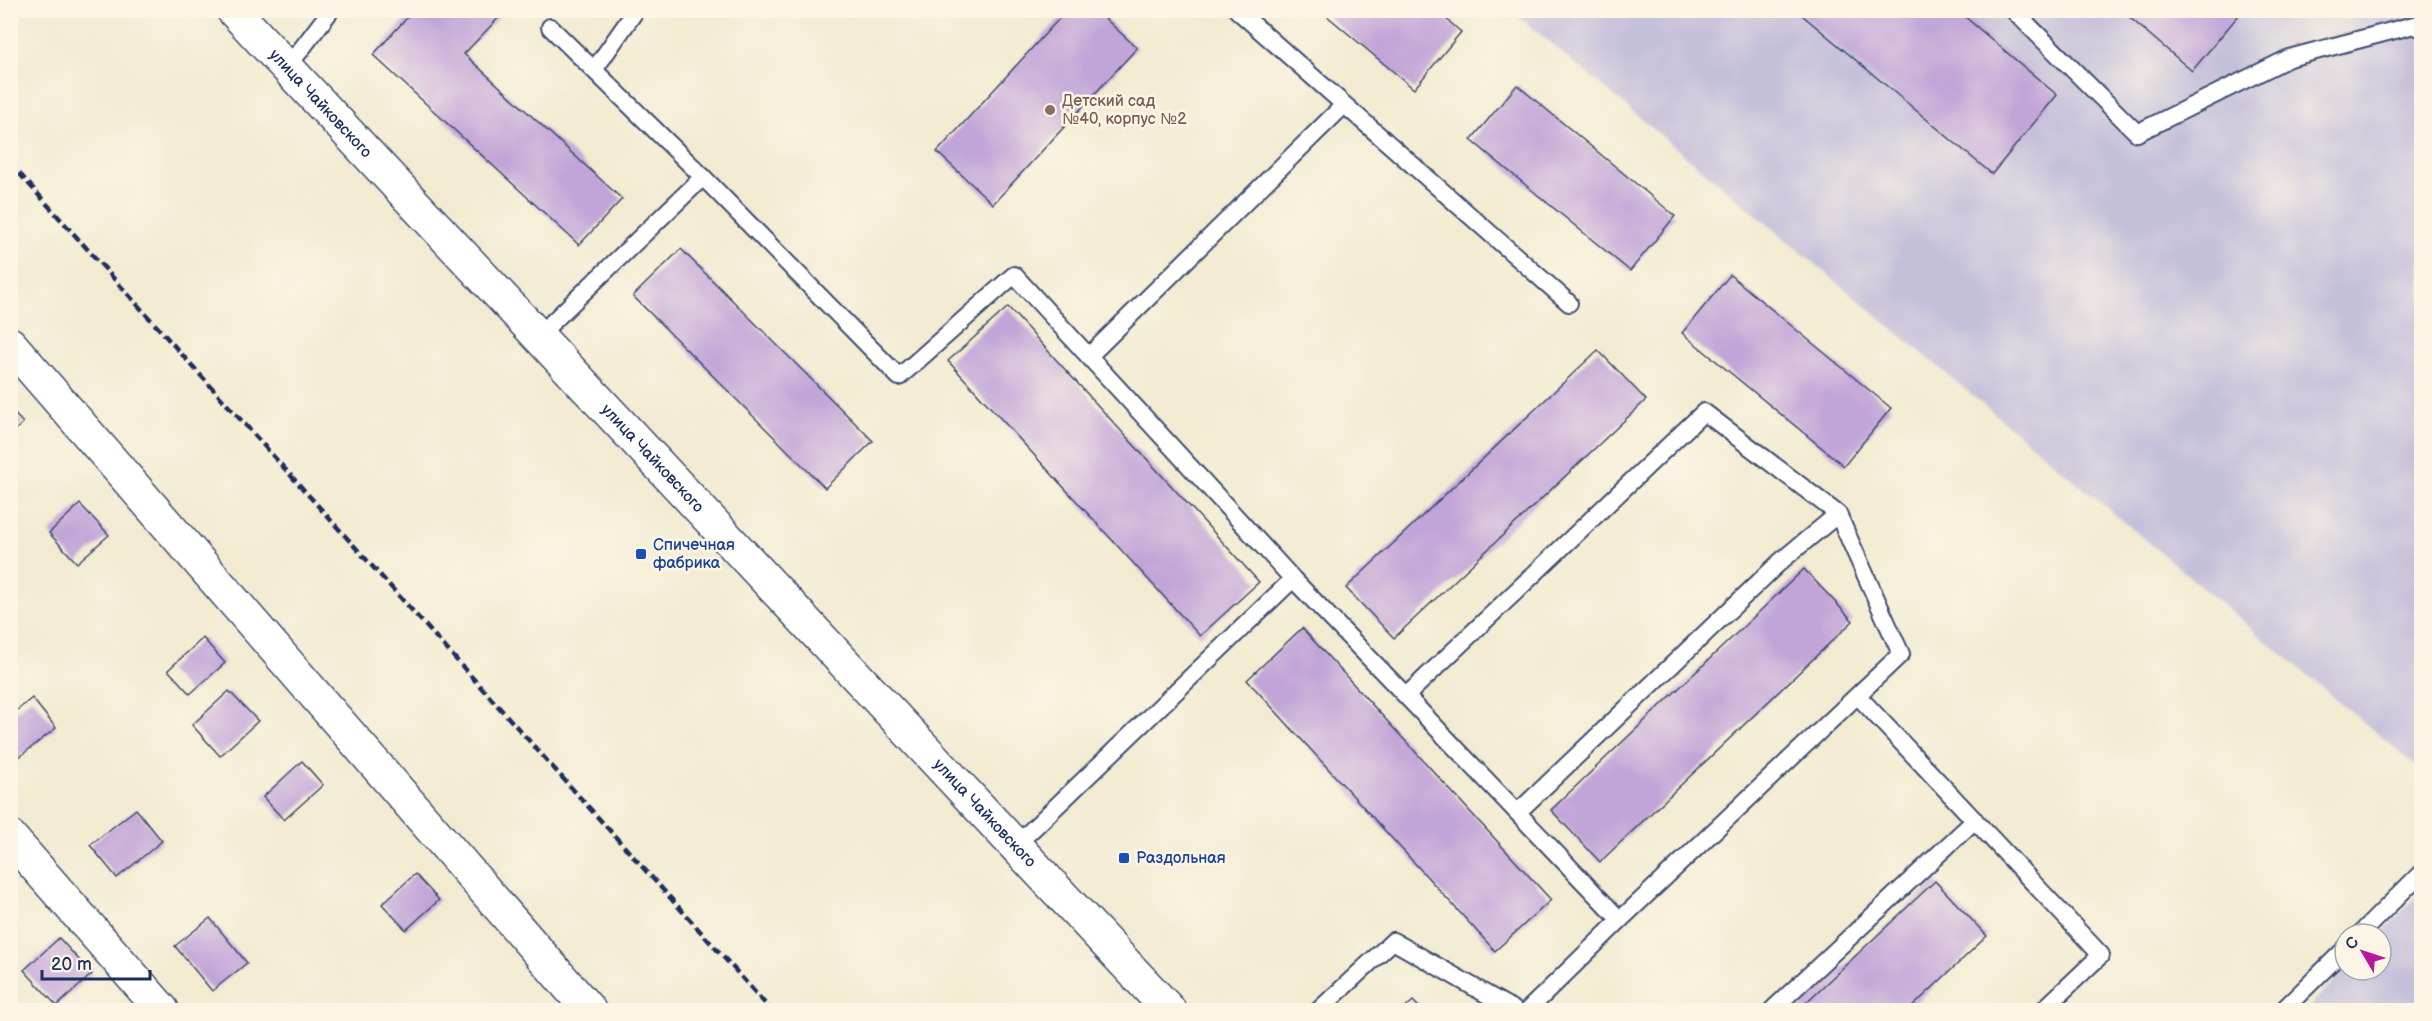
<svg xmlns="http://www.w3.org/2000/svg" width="2432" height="1021" viewBox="0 0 2432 1021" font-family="'Balsamiq Sans',sans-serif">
<rect width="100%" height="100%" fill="#fcf5e5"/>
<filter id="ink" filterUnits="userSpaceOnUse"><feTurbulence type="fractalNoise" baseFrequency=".0167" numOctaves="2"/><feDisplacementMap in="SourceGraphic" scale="12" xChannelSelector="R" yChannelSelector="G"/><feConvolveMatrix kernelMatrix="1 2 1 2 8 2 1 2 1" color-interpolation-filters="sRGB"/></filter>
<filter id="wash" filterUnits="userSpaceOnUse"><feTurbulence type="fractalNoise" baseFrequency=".008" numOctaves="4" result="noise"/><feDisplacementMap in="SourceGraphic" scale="24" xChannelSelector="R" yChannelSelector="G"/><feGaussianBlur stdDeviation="1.35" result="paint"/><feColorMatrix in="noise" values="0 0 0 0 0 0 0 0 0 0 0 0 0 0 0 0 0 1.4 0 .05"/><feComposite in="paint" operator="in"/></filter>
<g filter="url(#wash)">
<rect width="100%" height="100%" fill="#f2ebd1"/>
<path fill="#c5c0da" d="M1512,11H2421V770Z
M2421,891V1010H2306L2345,970H2381L2380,934Z"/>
<g id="blocks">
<path fill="#c2a5d8" d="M414,10H506L464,54L622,199L579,245L373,55Z
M1067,10H1096L1137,48L993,204L937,152Z
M1320,10H1436L1461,32L1414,89Z
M1796,10H1957L2057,95L1992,174Z
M2121,10H2243L2192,71Z
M1517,85L1675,216L1630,271L1471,140Z
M681,249L873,441L825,488L633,296Z
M1730,275L1891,408L1844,466L1682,333Z
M1008,307L1259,582L1200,636L948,361Z
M1598,350L1646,400L1394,638L1346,588Z
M10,409L23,423L10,435Z
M80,504L109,535L77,563L49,533Z
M1804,569L1853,621L1600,862L1551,810Z
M1302,628L1551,900L1495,951L1247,680Z
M203,638L225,663L190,694L168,670Z
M229,691L258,721L220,756L192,725Z
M32,698L56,728L18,758L10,749V716Z
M302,761L323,785L284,820L263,797Z
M136,809L162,841L117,878L90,845Z
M415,874L439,900L406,930L382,904Z
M1935,881L1987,936L1909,1010H1798Z
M210,918L247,963L212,991L175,946Z
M59,938L92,974L57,1006L24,970Z
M1413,1001L1422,1010H1403Z"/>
</g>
</g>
<g filter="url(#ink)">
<use href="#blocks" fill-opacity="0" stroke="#3b4b6f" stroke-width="1.5"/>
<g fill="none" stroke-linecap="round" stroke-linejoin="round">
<defs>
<path id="service" d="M1237,10L1569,303
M2013,10L2137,133L2289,58L2414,25L2422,29
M550,27L703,177L899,377L1014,275L1293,579L1406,696L1704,412L1838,514
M287,68L331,10
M594,70L636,10
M537,337L703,177
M1089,356L1343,106
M1406,696L1620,920
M1858,696L2101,955L2043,1010
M1518,812L1781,561L1838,514L1901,654L1620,920L1528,1010
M1016,845L1293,579
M2360,934L2422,872
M1319,1010L1393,941L1514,1010
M1772,1010L1975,820
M2283,1010L2345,949"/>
<path id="minor" d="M10,344L589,1010
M10,837L162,1010"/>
<g id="tertiary">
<path id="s1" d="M233,10L1169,1010"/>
</g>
</defs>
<use href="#service" stroke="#3b4b6f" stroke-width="20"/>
<use href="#minor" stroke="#3b4b6f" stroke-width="36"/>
<use href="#tertiary" stroke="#3b4b6f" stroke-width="36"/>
<use href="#service" stroke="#fff" stroke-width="16"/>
<use href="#minor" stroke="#fff" stroke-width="33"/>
<use href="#tertiary" stroke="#fff" stroke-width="33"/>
<path stroke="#1b2f5e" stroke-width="4.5" stroke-dasharray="9 4.5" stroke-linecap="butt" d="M10,163L771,1010"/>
</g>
</g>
<circle fill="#8d6e63" stroke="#fcf5e5" stroke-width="2" cx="1050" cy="110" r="6"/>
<g fill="#1a4fb4" stroke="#fcf5e5" stroke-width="2">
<rect x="635" y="548" width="12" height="12" rx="3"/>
<rect x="1118" y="852" width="12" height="12" rx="3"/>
</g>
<g text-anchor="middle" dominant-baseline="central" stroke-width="5" stroke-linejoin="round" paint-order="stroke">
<g font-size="16" fill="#785e54" stroke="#fcf5e5" text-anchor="start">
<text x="1062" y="101">Детский сад<tspan x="1062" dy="18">№40, корпус №2</tspan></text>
</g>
<g font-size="16" fill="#1b2f5e" stroke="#fcf5e5">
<text stroke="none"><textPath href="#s1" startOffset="128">улица Чайковского</textPath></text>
<text stroke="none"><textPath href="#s1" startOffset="614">улица Чайковского</textPath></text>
<text stroke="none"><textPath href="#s1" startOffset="1100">улица Чайковского</textPath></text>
</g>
<g font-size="16" fill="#164399" stroke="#fcf5e5" text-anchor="start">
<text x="653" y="545">Спичечная<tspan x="653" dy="18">фабрика</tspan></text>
<text x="1136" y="858">Раздольная</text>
</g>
</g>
<rect width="2432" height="1021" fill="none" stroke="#fcf5e5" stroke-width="36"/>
<g transform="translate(2363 952) rotate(309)"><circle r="28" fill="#fcf5e5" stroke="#a2a6af" stroke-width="1.5"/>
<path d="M0-4.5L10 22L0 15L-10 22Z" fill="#b5179e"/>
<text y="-9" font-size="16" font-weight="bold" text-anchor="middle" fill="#1b2f5e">С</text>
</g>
<path d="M42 970v9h108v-9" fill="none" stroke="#1b2f5e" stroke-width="3"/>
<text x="51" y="970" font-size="18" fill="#1b2f5e" stroke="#fcf5e5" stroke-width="4.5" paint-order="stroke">20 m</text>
</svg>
